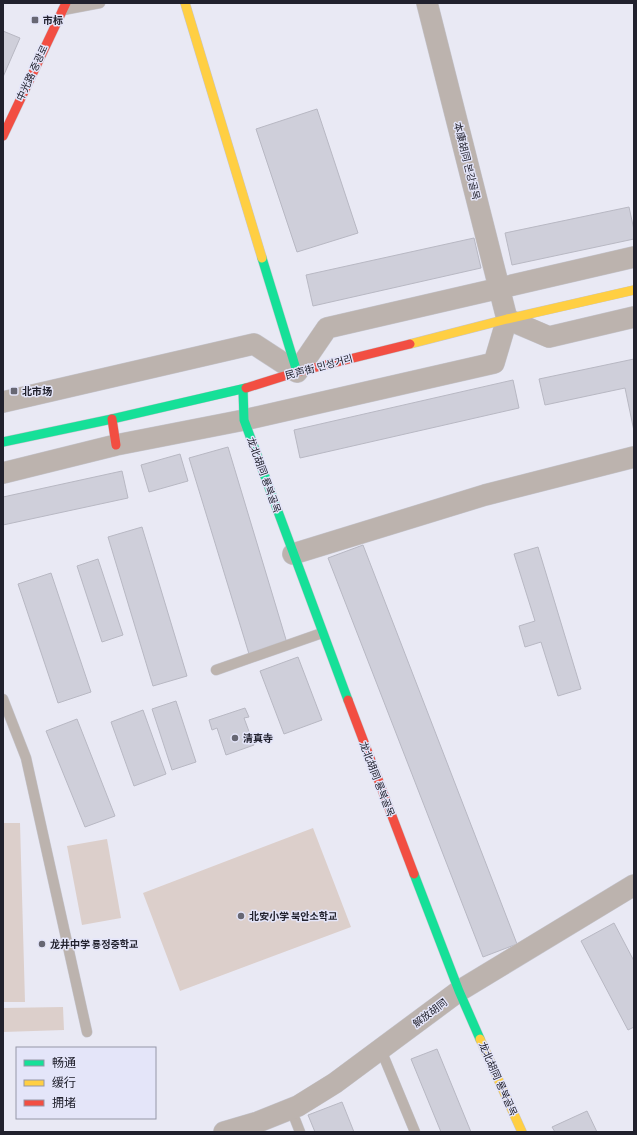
<svg xmlns="http://www.w3.org/2000/svg" width="637" height="1135" viewBox="0 0 637 1135" font-family="Poppins,'Noto Sans SC','Noto Sans KR',sans-serif">
<rect width="100%" height="100%" fill="#e9e9f4"/>
<path fill="#dccfcb" d="M3,823H20L25,1002H3Z
M313,828L351,927L180,991L143,893Z
M107,839L121,918L82,925L67,846Z
M63,1007L64,1030L3,1032V1008Z"/>
<path fill="#cfcfda" stroke="#b8b8c3" d="M3,31L20,38L3,77Z
M317,109L358,233L297,252L256,129Z
M629,207L634,230V239L512,265L505,233Z
M474,238L481,268L313,306L306,275Z
M634,359V431L625,388L545,405L539,379Z
M513,380L519,408L300,458L294,430Z
M228,447L287,643L249,654L189,458Z
M180,454L188,481L149,492L141,465Z
M122,471L128,498L3,525V497Z
M142,527L187,676L153,686L108,537Z
M363,545L517,944L483,957L328,558Z
M538,547L581,689L558,696L541,642L525,647L519,626L535,621L514,554Z
M98,559L123,635L102,642L77,566Z
M51,573L91,692L58,703L18,584Z
M298,657L322,720L284,734L260,671Z
M176,701L196,762L172,770L152,709Z
M245,708L249,717L244,718L254,745L226,755L217,728L212,730L209,720Z
M143,710L166,774L134,786L111,722Z
M77,719L115,816L85,827L46,731Z
M614,923L634,961V1027L628,1030L581,941Z
M437,1049L471,1132H441L411,1059Z
M342,1102L354,1132H315L308,1115Z
M587,1111L597,1132H555L552,1127Z"/>
<g fill="none" stroke-linecap="round" stroke-linejoin="round">
<defs>
<path id="lane" d="M63,10L100,3
M216,670L322,633
M3,699L26,758L87,1032
M381,1050L415,1132
M291,1109L300,1132"/>
<path id="street" d="M427,3L507,319
M507,319L549,337L634,317
M3,402L254,344L297,372L327,328L634,257
M3,473L116,445L244,420L494,363L507,319
M293,554L485,495L634,457
M224,1132L258,1122L298,1106L335,1083L459,991L634,885"/>
<path id="fast" d="M262,258L297,372
M243,389L244,420L348,700
M3,442L112,419L246,388
M414,874L459,991L480,1039"/>
<path id="slow" d="M185,3L262,258
M410,344L507,319L634,290
M480,1039L522,1132"/>
<path id="jam" d="M3,136L66,3
M246,388L297,372L410,344
M112,419L116,445
M348,700L414,874"/>
</defs>
<use href="#lane" stroke="#c6c6cf" stroke-width="11"/>
<use href="#street" stroke="#c6c6cf" stroke-width="22"/>
<use href="#fast" stroke="#c6c6cf" stroke-width="10"/>
<use href="#slow" stroke="#c6c6cf" stroke-width="10"/>
<use href="#jam" stroke="#c6c6cf" stroke-width="10"/>
<use href="#lane" stroke="#bcb3ae" stroke-width="10"/>
<use href="#street" stroke="#bcb3ae" stroke-width="21"/>
<use href="#fast" stroke="#16e098" stroke-width="9"/>
<use href="#slow" stroke="#ffcf43" stroke-width="9"/>
<use href="#jam" stroke="#f24e42" stroke-width="9"/>
</g>
<g fill="#676773" stroke="#e4e5f9" stroke-width="1.5">
<rect x="31" y="16" width="8" height="8" rx="2"/>
<rect x="10" y="387" width="8" height="8" rx="2"/>
<circle cx="235" cy="738" r="4"/>
<circle cx="241" cy="916" r="4"/>
<circle cx="42" cy="944" r="4"/>
</g>
<g text-anchor="middle" dominant-baseline="central" stroke-width="3" stroke-linejoin="round" paint-order="stroke">
<g font-size="10" font-weight="bold" fill="#21212d" stroke="#e4e5f9" text-anchor="start">
<text x="43" y="20">市标</text>
<text x="22" y="391">北市场</text>
<text x="243" y="738">清真寺</text>
<text x="249" y="916">北安小学 북안소학교</text>
<text x="50" y="944">龙井中学 룡정중학교</text>
</g>
<g font-size="10" fill="#21212d" stroke="#e4e5f9">
<text transform="translate(32 73) rotate(-65)">中光路 중광로</text>
<text transform="translate(467 161) rotate(76)">本康胡同 본강골목</text>
<text transform="translate(319 367) rotate(-15)">民声街 민성거리</text>
<text transform="translate(264 475) rotate(70)">龙北胡同 룡북골목</text>
<text transform="translate(377 779) rotate(69)">龙北胡同 룡북골목</text>
<text transform="translate(430 1013) rotate(-37)">解放胡同</text>
<text transform="translate(498 1079) rotate(66)">龙北胡同 룡북골목</text>
</g>
</g>
<rect width="637" height="1135" fill="none" stroke="#21212d" stroke-width="8"/>
<rect x="16" y="1047" width="140" height="72" fill="#e4e5f9" stroke="#9697a7"/>
<rect x="24" y="1060" width="20" height="6" fill="#16e098" stroke="#9697a7"/>
<text x="52" y="1067" font-size="12" fill="#21212d">畅通</text>
<rect x="24" y="1080" width="20" height="6" fill="#ffcf43" stroke="#9697a7"/>
<text x="52" y="1087" font-size="12" fill="#21212d">缓行</text>
<rect x="24" y="1100" width="20" height="6" fill="#f24e42" stroke="#9697a7"/>
<text x="52" y="1107" font-size="12" fill="#21212d">拥堵</text>
</svg>
